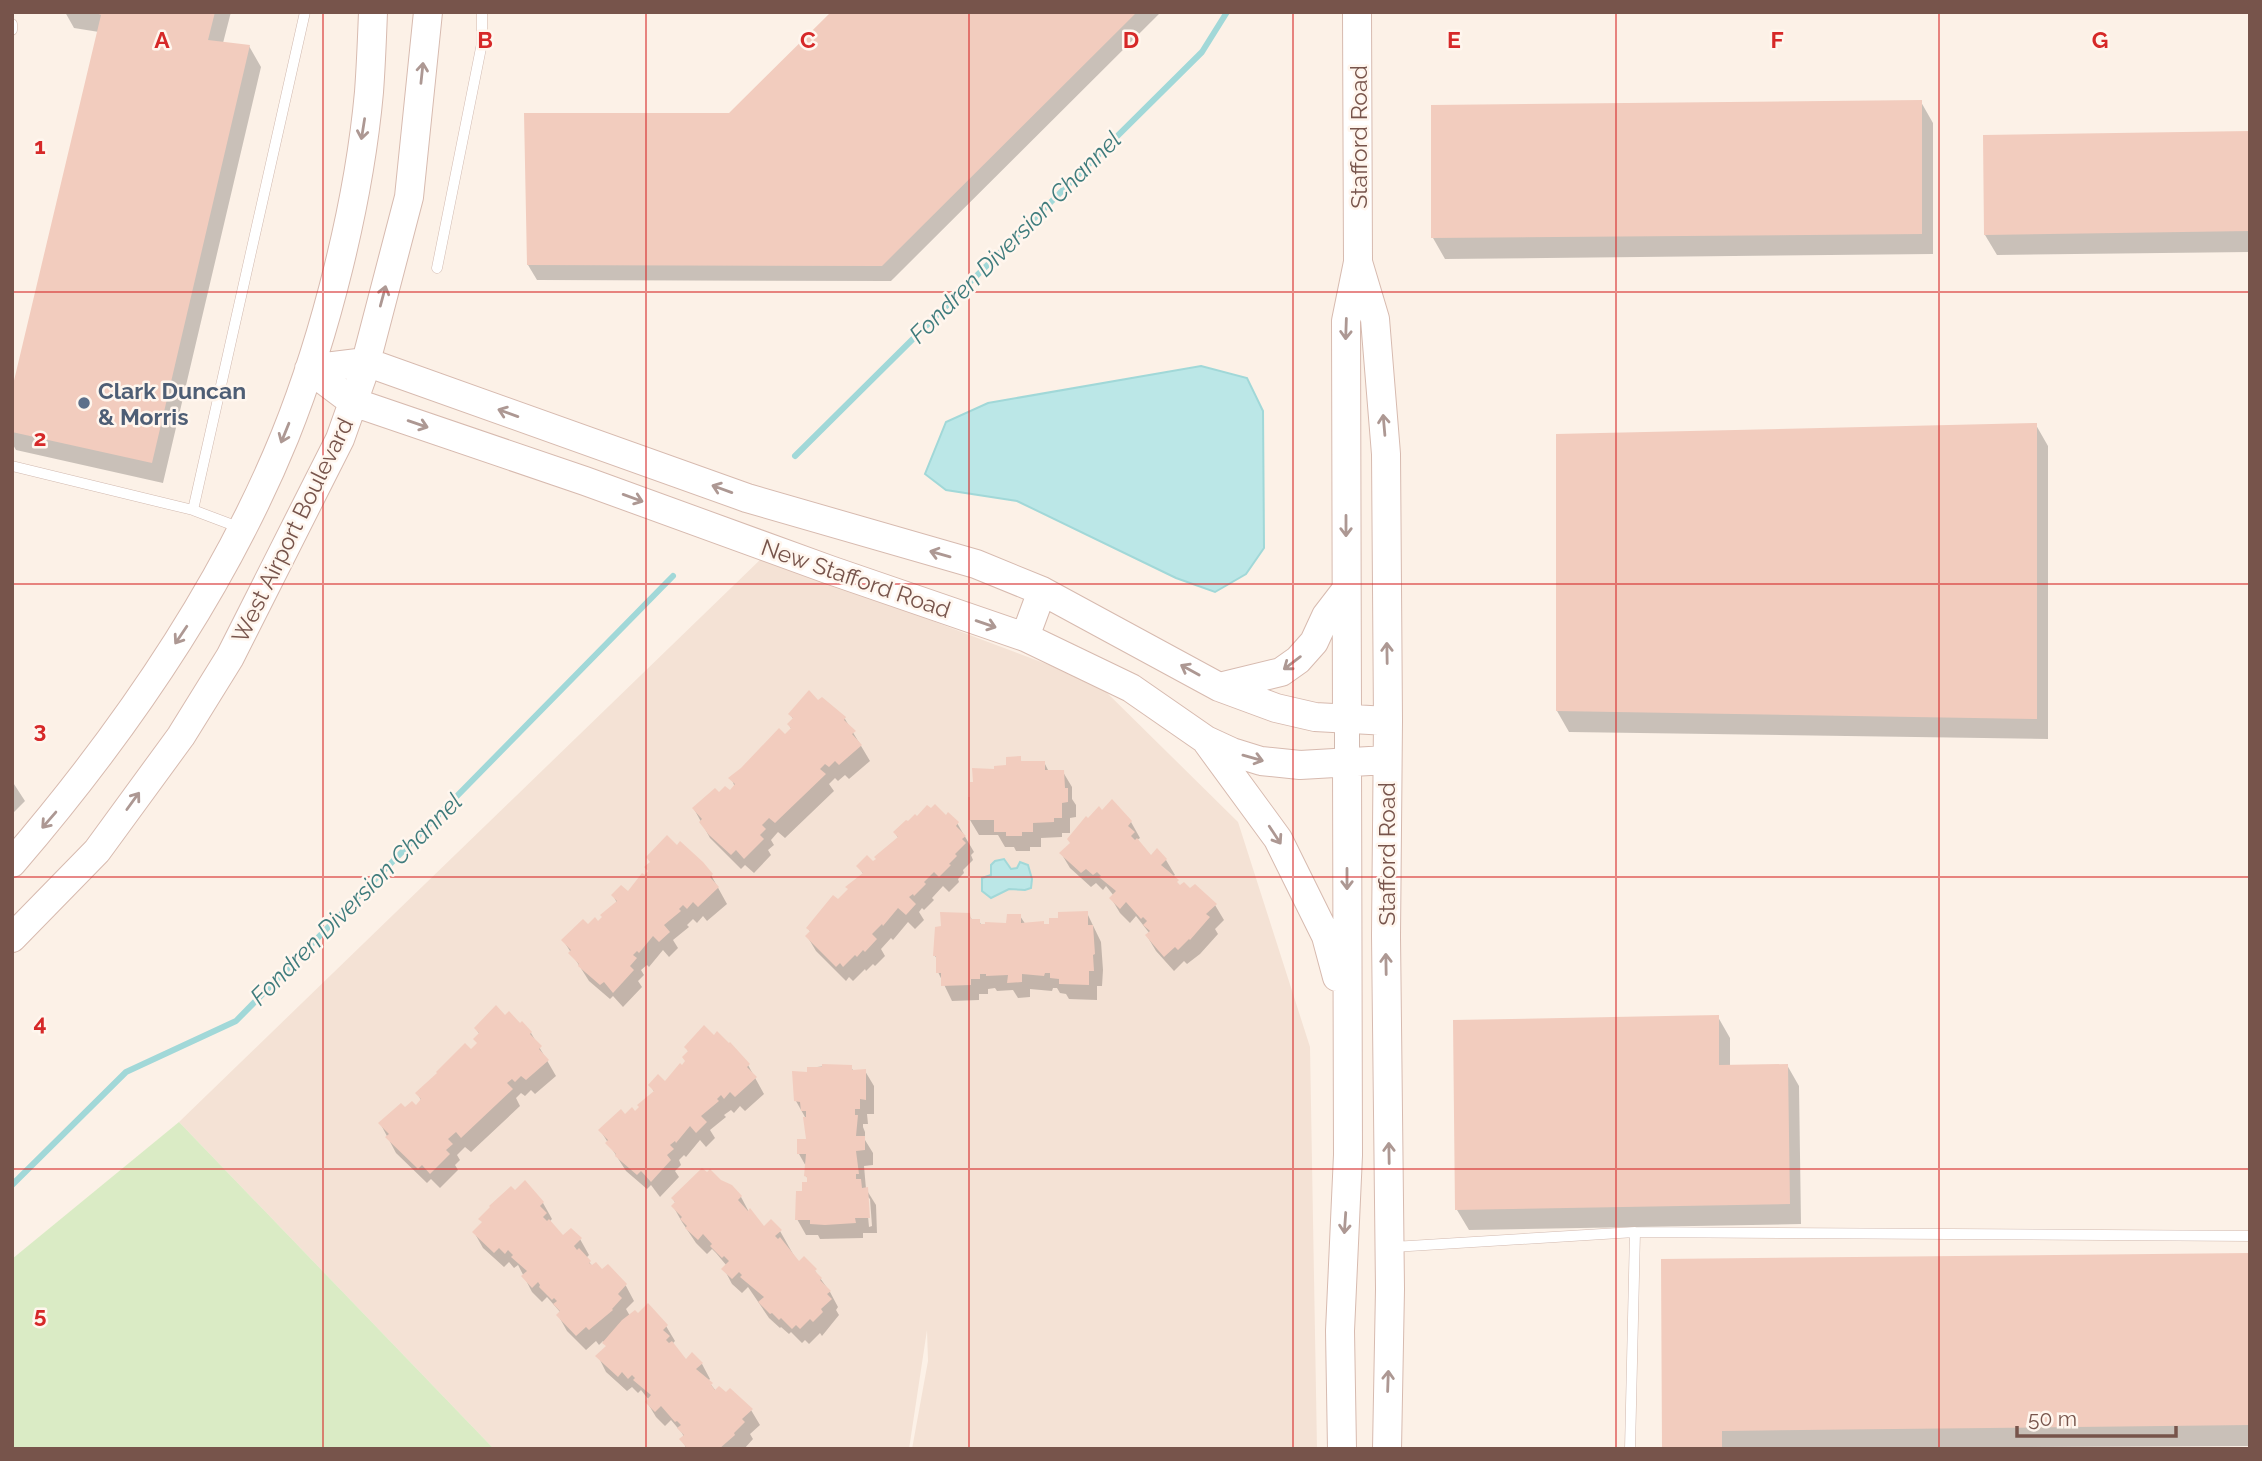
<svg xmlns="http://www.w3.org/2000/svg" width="2262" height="1461" viewBox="0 0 2262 1461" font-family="Raleway,sans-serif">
<rect width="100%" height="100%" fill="#fcf1e7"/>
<path fill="#f4e2d5" d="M763,557L1097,683L1238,822L1310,1047L1317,1449H912L928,1361L927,1330L909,1449H494L179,1122Z"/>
<path fill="#daebc5" d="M179,1122L494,1449H12V1259Z"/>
<path fill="#bbe7e7" stroke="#a1d8d8" stroke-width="2" d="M1201,366L1247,378L1263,411L1264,548L1246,574L1215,592L1176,578L1017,501L946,490L925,474L946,422L988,403Z
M1004,859L1011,869L1017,868L1020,862L1028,865L1032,879L1031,888L1025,890L1009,889L991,898L982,891V878L991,875V865L995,861Z"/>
<path fill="#0003" fill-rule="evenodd" d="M65,12H231L223,43L249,46L261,67L163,483L16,450L12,443V397L99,32L74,28Z
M834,12H1161L891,281L537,280L528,265L730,115Z
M1921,102L1933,123V254L1445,259L1433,238Z
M2250,133V252L1997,255L1985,235Z
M2036,425L2048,446V739L1569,732L1557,711Z
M818,702L845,719L870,761L849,779L845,775L838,781L835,778L829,784L834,791L785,838L778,832L771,840L774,845L768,850L771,855L754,873L745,865L741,869L710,838L694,809L719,795L730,793L735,787L731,778L792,730L789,725L794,720L790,714Z
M1020,758L1022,763L1044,762L1049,772H1063L1072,787V799L1076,805V817L1070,818V833H1062V837L1041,838V847H1030V851H1016L1014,847H1005L998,835H979L970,820L996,771L1008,767Z
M12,781L25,801L12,814Z
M1112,802L1131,822L1140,838L1137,840L1150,857L1166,860L1175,875L1172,877L1181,887L1215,905L1224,920L1215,929L1218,934L1200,954L1187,964L1184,961L1174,971L1156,951L1147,936L1150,934L1136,916L1130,923L1120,913L1111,898L1114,896L1106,886L1103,890L1096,883L1091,887L1070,868L1061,853L1071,844L1088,820L1102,812Z
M946,817L957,823L974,852L971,855L973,860L963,870L964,873L958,879L959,882L949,892L943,886L932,898L934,900L924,910L922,908L919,912L924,920L915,929L908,922L893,940L891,938L881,949L885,956L875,966L873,964L866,971L865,969L853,981L849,977L846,981L816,951L807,936L811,933L808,928L864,875L858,866L873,864L899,839L895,833Z
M711,875L727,904L707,921L703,916L697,923L693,919L687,925L689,927L673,940L678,948L669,957L663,950L649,967L647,965L641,970L644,975L638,981L642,987L623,1007L613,996L610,999L589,981L563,940L588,926L598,924L617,903L613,895Z
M1087,913L1101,942L1103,970L1102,986H1097V1000L1069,999L1066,994L1060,993L1057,988H1053L1052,991L1030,989V997L1018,998L1013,990L997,991L995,988L988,989V994H979V1000L952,1001L938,972V960L935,956L969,915L973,921H979L982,926L1008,925L1020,916L1026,925L1044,926Z
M509,1014L531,1033L556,1076L535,1094L531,1090L525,1096L521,1093L516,1098L520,1106L471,1152L465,1147L457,1155L460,1160L455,1165L458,1170L440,1188L431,1179L427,1183L396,1153L380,1123L405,1110L416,1107L422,1102L417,1093L478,1045L480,1035L476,1029Z
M1718,1017L1730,1038V1066L1787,1065L1799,1086L1801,1224L1469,1230L1457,1210Z
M686,1047L748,1065L764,1094L745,1111L740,1106L734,1113L731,1110L724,1115L726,1117L710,1130L715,1138L706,1147L700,1140L686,1157L684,1155L679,1160L681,1165L675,1171L679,1177L660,1197L651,1185L647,1189L626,1171L600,1130L635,1113L655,1093L650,1085L665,1084L687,1062L689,1053Z
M835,1065L851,1067L854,1072L865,1071L874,1086V1114H867L868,1124H863V1127L865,1132V1140L873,1153V1165L864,1166L866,1189L876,1205L877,1233H863V1238L820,1239L818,1235H806L797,1219L809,1181L806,1176L807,1168L799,1154L807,1141L805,1117L796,1101L808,1073V1068ZM866,1195L870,1199L872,1226L869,1227Z
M525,1182L543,1203L552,1219L550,1221L563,1238L580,1239L589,1255L586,1258L593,1267L602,1272L607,1267L626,1286L634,1301L626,1309L630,1316L666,1326L675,1341L672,1344L686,1361L692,1355L702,1364L710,1379L708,1381L716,1391L751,1410L760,1425L750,1434L753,1439L744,1449H687L681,1439L684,1437L682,1433L671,1420L665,1426L656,1417L647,1402L649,1400L641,1390L638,1393L632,1387L627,1391L606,1372L598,1356L607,1347L603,1341L599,1345L596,1341L586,1350L567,1331L558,1315L561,1313L547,1297L542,1302L532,1292L518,1265L514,1268L509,1262L504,1267L483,1248L474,1232Z
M721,1183L732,1188L741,1197L749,1212L764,1229L771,1222L780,1231L797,1261L815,1271L830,1292L838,1307L836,1310L839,1315L822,1336L820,1333L809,1344L805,1340L802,1343L791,1332L789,1334L781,1327L780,1328L769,1318L748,1287L742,1293L732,1284L724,1269L727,1266L716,1253L712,1249L707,1254L696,1243L682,1222L673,1206L676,1204L673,1199Z
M2250,1255V1446L1664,1449Z"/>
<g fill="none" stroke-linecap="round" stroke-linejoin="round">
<path stroke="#a1d8d8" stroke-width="6" d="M795,456L1202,52L1227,12
M12,1185L126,1072L236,1021L673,576"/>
</g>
<path fill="#f2ccbe" d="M94,12H215L208,40L250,45L152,463L12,432V389L101,15Z
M831,12H1137L882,266L527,265L524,113H729Z
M1922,100V234L1431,238V105Z
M2250,131V231L1984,235L1983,135Z
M2037,423V719L1556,711V434Z
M809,690L818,700L822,697L846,717L844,720L856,731L852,734L862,745L839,765L835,761L829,767L825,764L820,769L826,774L775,823L769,818L762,825L766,829L760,835L764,839L744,859L736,850L731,855L709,835L699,822L702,819L692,808L715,788L719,792L725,786L730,790L735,784L728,778L741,768L779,728L785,734L791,728L787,724L793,718L788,714Z
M1021,756V761H1045V770H1064L1065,788H1068V802L1062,803V818H1054V822L1033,823V832H1022V836H1006V832H994V820H968V797H970V782H973L972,768L994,769V766L1006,765V757Z
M1112,799L1132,821L1128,826L1135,832L1131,836L1135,840L1137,838L1151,855L1157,848L1167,859L1161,865L1179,880L1177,882L1180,885L1184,882L1190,888L1195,884L1217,904L1206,914L1210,917L1190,940L1189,939L1178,950L1175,947L1164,957L1145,935L1150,931L1143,925L1147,921L1143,917L1141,919L1126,902L1120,909L1109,898L1116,891L1099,877L1101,876L1097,872L1093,875L1086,869L1081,873L1059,853L1070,843L1067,839L1086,816L1088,818L1099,806L1102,810Z
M935,804L946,815L948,812L959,822L956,826L966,836L962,839L966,843L955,854L957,856L949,864L951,865L939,877L934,872L924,882L926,884L914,896L913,894L909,897L916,904L906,915L898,908L883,926L882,924L872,934L877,939L865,952L863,950L857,957L855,955L843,967L840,963L836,967L805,936L810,931L806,928L833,895L838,899L848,889L845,887L863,873L856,866L867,855L873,861L876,859L874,857L898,837L893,832L906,820L908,821L915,814L917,816L927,805L931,808Z
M667,835L677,845L680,841L703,862L713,874L710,877L719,887L698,907L693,902L687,909L683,905L679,909L681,911L664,925L670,932L659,942L653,936L639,953L637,951L633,955L637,958L630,966L634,970L613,993L604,982L600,985L578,966L579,964L568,953L571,950L561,940L583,919L588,924L595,917L598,921L602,917L600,915L617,901L611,895L621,885L628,891L642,873L645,875L648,871L644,867L650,862L646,857Z
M1088,911V925H1093L1095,954L1093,955L1094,971H1089V985L1059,984V979L1050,978V973H1045L1044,976L1022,974V982L1007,983L1008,975L986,976V974H980V979H971V985L941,986V973H936V956H933L935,927L941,926L940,912L970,913L971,919H980V924H985V922L1006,923L1007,914H1021V923L1044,921V924H1049V918H1058V912Z
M496,1005L505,1015L509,1011L520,1023L522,1021L532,1032L530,1034L542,1046L539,1049L549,1060L526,1080L521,1076L515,1082L512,1079L507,1083L513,1089L461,1138L456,1132L448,1139L453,1144L446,1150L450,1154L430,1174L422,1165L418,1169L385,1137L389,1134L378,1123L401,1103L405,1107L412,1101L416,1105L421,1099L415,1093L437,1073L436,1072L465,1043L471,1049L477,1043L473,1039L479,1033L474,1028Z
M1719,1015V1065L1788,1064L1790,1204L1455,1210L1453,1020Z
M704,1025L714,1035L717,1031L729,1043L730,1042L750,1064L747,1067L757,1077L735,1097L730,1092L724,1099L721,1095L717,1099L719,1101L701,1116L707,1122L696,1133L690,1126L676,1143L675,1141L670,1145L674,1149L667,1155L671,1160L651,1182L641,1171L637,1175L615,1156L616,1154L605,1143L608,1140L598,1130L621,1109L625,1114L632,1107L635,1111L639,1107L637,1105L654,1091L648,1085L658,1074L665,1081L680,1063L682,1065L685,1061L682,1057L688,1051L684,1047Z
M822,1064L852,1065V1070L866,1069V1100L860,1099V1109H855V1115H858L856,1136H865V1150L856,1151L859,1174H856V1179H861L862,1188L868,1187L870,1218H855L856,1223L825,1225L810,1224V1220H795L796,1191H802V1182H807V1177L804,1176L806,1154H797V1139H806L803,1117H806V1111H801L800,1102L794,1101L792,1071L807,1072V1067H822Z
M702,1168L707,1172L710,1169L721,1180L732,1185L742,1196L738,1200L748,1211L750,1208L764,1226L771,1219L782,1230L775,1236L778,1239L780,1237L799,1261L804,1256L817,1269L815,1271L822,1278L820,1280L831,1291L827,1294L832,1299L821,1309L823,1312L813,1322L810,1319L800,1329L796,1325L792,1329L781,1318L779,1320L772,1313L770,1314L758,1302L764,1297L740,1277L742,1275L739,1272L732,1279L721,1269L729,1261L724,1256L722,1258L710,1246L712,1244L703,1234L698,1240L685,1228L687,1226L680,1219L682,1217L671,1206L675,1202L671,1198Z
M525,1180L544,1202L540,1206L547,1213L543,1217L547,1221L549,1219L563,1235L571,1228L582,1238L574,1246L577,1250L579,1248L591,1261L589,1263L592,1265L596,1262L602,1269L608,1264L627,1284L618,1294L622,1298L612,1309L613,1310L589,1330L586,1327L576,1336L556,1315L560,1311L553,1304L557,1301L554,1298L552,1300L539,1287L540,1285L538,1282L532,1288L521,1276L527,1271L511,1257L513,1255L508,1250L505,1254L499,1248L494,1253L472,1232L482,1222L478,1219L490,1207L489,1206L511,1186L515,1190Z
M2250,1253V1425L1722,1431V1449H1662L1661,1259Z
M648,1303L668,1325L663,1330L670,1336L666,1340L669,1343L672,1341L686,1359L692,1352L703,1363L696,1369L713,1383L711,1385L715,1390L719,1386L726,1392L730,1388L753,1409L742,1419L745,1422L734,1433L735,1435L719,1449H688L679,1439L684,1435L677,1428L681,1425L677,1421L675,1422L661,1406L655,1412L645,1402L651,1395L633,1380L635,1378L632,1375L628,1379L622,1372L618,1377L595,1356L606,1346L602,1343L622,1320L635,1310L638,1313Z"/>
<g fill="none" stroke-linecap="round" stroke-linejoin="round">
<defs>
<path id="service" d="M12,24V30
M437,268L482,43V12
M12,466L193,510L305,12
M193,510L238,527
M1393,1247L1635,1232L2250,1236
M1630,1449L1635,1232"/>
<path id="tertiary" d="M1347,762V719"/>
<path id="secondary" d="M1358,262L1375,319L1386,454L1388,721L1386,936L1390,1289L1387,1449
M309,369L353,402L585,481L830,570L1025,637L1131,688L1206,740L1232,752L1261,761L1300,765L1387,760
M309,369L366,362L747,498L976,564L1042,591L1219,687L1276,708L1315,717L1388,721
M1025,637L1042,591
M1219,687L1281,672L1298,660L1314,642L1326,616L1346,590
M1347,719L1346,321L1358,262L1357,12
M1207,742L1278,839L1326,936L1337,977
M12,863C122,735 221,593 285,436C326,334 359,202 369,92C371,65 372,39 373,12
M12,938L97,851L181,736L230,657L340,439L362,377L409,197L428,12
M1342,1449L1340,1331L1348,1155L1347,762"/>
</defs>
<use href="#service" stroke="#d1b9af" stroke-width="11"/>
<use href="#tertiary" stroke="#d1b9af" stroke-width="26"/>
<use href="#secondary" stroke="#d7baaf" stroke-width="30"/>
<use href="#service" stroke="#fff" stroke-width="10"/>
<use href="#tertiary" stroke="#fff" stroke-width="24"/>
<use href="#secondary" stroke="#fff" stroke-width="28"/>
</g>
<defs><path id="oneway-shaft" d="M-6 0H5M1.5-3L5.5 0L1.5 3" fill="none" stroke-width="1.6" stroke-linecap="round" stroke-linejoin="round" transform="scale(1.75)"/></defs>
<g stroke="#ad9893">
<use href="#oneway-shaft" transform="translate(422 73) rotate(-84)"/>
<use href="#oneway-shaft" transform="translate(363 129) rotate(99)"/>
<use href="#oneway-shaft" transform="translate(383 296) rotate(-75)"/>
<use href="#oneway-shaft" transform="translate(1346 329) rotate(92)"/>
<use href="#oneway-shaft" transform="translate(508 413) rotate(-160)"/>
<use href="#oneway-shaft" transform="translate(418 424) rotate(19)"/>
<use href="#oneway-shaft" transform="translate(1384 425) rotate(-95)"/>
<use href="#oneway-shaft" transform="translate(285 433) rotate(112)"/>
<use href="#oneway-shaft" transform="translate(722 489) rotate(-160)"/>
<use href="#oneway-shaft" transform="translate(633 498) rotate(20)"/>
<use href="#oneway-shaft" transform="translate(1346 526) rotate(90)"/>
<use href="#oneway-shaft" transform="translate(940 554) rotate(-164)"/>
<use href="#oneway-shaft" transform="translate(986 624) rotate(19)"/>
<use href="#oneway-shaft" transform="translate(181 635) rotate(124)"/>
<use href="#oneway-shaft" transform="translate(1387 653) rotate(-91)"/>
<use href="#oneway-shaft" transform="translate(1292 663) rotate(143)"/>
<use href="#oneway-shaft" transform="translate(1190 670) rotate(-151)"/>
<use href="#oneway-shaft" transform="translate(1253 758) rotate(16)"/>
<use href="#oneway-shaft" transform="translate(133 801) rotate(-54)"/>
<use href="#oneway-shaft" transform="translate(49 820) rotate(131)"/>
<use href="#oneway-shaft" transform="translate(1275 835) rotate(57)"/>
<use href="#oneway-shaft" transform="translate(1347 879) rotate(90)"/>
<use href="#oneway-shaft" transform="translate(1386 964) rotate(-91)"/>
<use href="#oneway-shaft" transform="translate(1389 1153) rotate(-91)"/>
<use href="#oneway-shaft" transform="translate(1345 1223) rotate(94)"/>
<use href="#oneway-shaft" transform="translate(1388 1381) rotate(-88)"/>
</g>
<path fill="none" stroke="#d62828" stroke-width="2" stroke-opacity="0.55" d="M323,12V1449M646,12V1449M969,12V1449M1293,12V1449M1616,12V1449M1939,12V1449M12,292H2250M12,584H2250M12,877H2250M12,1169H2250"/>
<circle fill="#5c6f8a" stroke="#fff6ee" stroke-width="2.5" cx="84" cy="403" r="7"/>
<g text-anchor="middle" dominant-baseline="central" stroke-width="5" stroke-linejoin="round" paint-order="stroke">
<g font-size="23" fill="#77544b" stroke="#fff6ee">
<text transform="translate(1358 137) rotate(-90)">Stafford Road</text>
<text transform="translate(292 530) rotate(-64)">West Airport Boulevard</text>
<text transform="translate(856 578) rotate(19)">New Stafford Road</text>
<text transform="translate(1386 854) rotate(-90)">Stafford Road</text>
</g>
<g font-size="23" font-weight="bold" fill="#4e5e75" stroke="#fff6ee" text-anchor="start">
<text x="98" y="390">Clark Duncan<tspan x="98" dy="26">&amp; Morris</tspan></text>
</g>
<g font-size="24" font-style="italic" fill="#3e7b7c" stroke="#fff6ee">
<text transform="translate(1015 237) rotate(-45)">Fondren Diversion Channel</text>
<text transform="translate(356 899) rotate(-45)">Fondren Diversion Channel</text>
</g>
</g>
<g font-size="23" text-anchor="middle" font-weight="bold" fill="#d62828" stroke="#fff6ee" stroke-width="5" stroke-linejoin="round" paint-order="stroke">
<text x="162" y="48">A</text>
<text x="485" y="48">B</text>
<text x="808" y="48">C</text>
<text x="1131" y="48">D</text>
<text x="1454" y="48">E</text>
<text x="1777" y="48">F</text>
<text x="2100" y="48">G</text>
<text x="40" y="154">1</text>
<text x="40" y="446">2</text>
<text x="40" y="738">3</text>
<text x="40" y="1031">4</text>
<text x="40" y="1323">5</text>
</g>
<rect width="2262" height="1461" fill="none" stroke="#77544b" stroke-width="28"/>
<path d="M2017 1426v10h159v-10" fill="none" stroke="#77544b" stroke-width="3.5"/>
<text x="2028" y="1426" font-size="21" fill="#77544b" stroke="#fff6ee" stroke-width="5" paint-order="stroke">50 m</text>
</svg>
